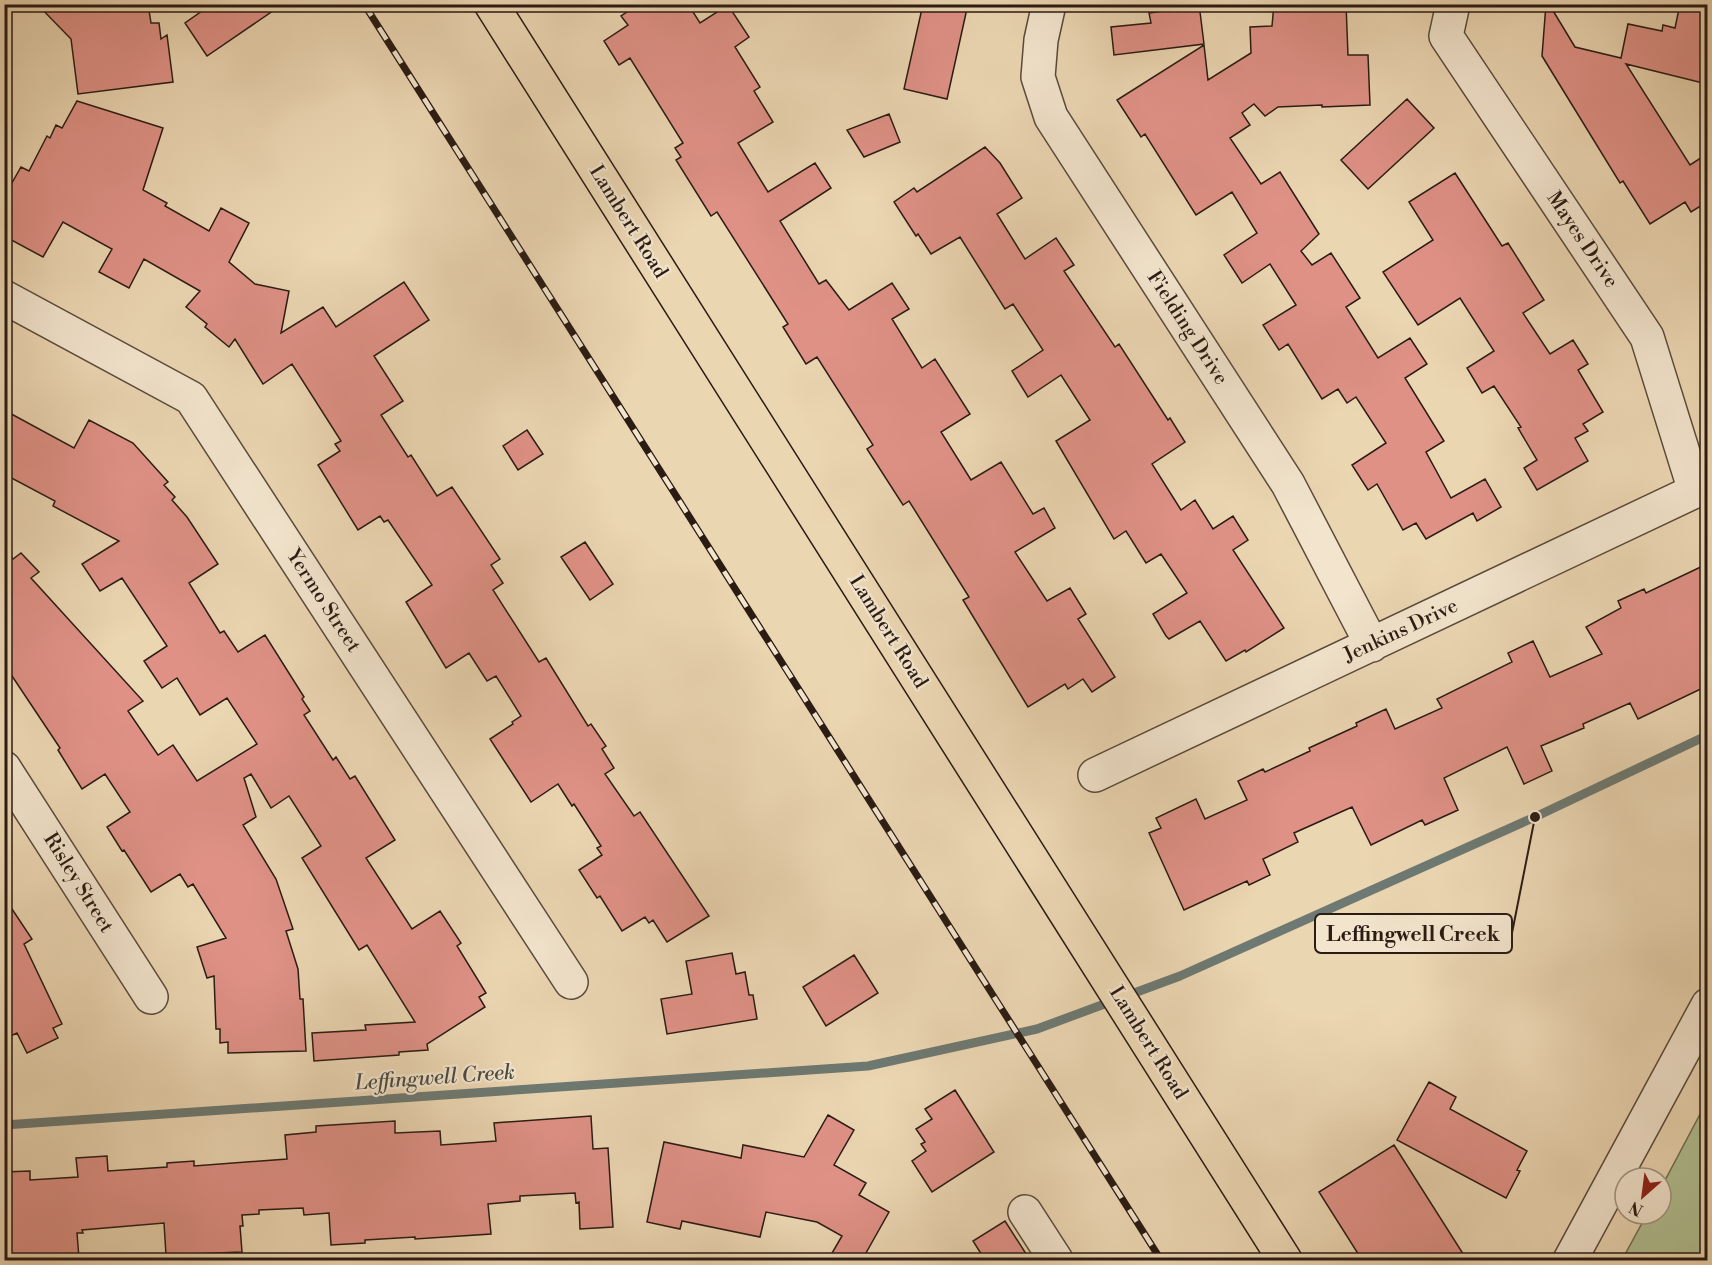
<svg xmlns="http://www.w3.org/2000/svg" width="1712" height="1265" viewBox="0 0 1712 1265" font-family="'Libre Bodoni',serif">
<rect width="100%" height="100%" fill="#ebd6b2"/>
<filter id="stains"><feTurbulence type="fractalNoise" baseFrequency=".00333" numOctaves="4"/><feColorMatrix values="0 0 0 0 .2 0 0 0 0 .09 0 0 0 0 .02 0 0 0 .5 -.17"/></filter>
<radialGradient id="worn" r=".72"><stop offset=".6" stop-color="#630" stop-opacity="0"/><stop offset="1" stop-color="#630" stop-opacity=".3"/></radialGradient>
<path fill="#b1bf92" stroke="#6e6d52" stroke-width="1.5" d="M1707,1101V1260H1622L1647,1214H1661V1188Z"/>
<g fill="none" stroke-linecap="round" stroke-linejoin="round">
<path stroke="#6d7972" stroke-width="9" d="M4,1125L868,1066L1037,1029L1180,976L1535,817L1708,735"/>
</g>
<path fill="#df9186" stroke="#2a1b13" stroke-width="1.5" d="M37,4H148L151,23H159L161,39L167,35L173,82L78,94L71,39Z
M212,4H283L207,56L185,23Z
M639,4H688L700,23L728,5L749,37L735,47L760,87L754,91L773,122L738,143L768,192L815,163L831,188L780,221L819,284L826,280L849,310L892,283L909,309L892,319L922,368L935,359L970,414L941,432L971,480L1001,462L1033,514L1044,508L1055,528L1015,552L1047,601L1070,588L1086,614L1078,619L1115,677L1092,692L1083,679L1068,689L1065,684L1028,707L963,600L969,597L909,501L903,505L867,449L873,445L817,357L806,364L783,327L788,324L717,212L711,216L676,160L681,157L675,148L683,143L630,58L619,65L604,41L628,25L621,16Z
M923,4H968L947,99L904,89Z
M1170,4H1199L1204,44L1114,55L1111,27L1151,23L1149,13L1171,10Z
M1274,4H1346L1348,55H1368L1370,105L1322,107V105L1278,107L1265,116L1254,104L1242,113L1250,125L1230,138L1261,184L1280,172L1319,234L1301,251L1312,265L1331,253L1360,298L1346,307L1378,358L1410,338L1427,364L1405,378L1444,441L1426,452L1451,498L1485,479L1501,507L1477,521L1473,513L1426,539L1416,523L1403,530L1377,484L1368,490L1352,465L1386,443L1356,397L1347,403L1338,389L1322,399L1288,344L1279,350L1263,325L1296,305L1270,264L1242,283L1224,255L1257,233L1232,192L1196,215L1145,134L1141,137L1117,100L1204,45L1208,80L1251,53L1250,27L1272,26Z
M1546,4H1549L1575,47L1621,58L1628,24L1662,31L1663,25L1675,28L1680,4H1707V84L1626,64L1690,165L1707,154V202L1691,212L1685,202L1650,224L1623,181L1620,183L1542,56Z
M1407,99L1434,128L1368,189L1341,160Z
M77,101L163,128L143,190L167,203L165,206L209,231L221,208L249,223L229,262L255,284L289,291L281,333L323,307L336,327L404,282L429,320L374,356L403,401L381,415L408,457L411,455L437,496L452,487L500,559L491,565L503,583L493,590L539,662L546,658L588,726L591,724L606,746L602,749L614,768L605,774L634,816L640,812L709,916L667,942L653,920L649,923L645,917L622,931L600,896L597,898L579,870L602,855L597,848L601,846L574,804L572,806L558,784L531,802L490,739L513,724L512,722L521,716L496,676L487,681L469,653L446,668L406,602L432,585L388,520L384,522L380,516L358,530L318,465L340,451L335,444L341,441L292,364L263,384L235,339L229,347L205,327L207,324L186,307L200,291L144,259L129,288L99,272L112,249L63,222L43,257L4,236V197L21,167L29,171L47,136L50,138L56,125L62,128Z
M889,114L900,142L864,157L847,130Z
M985,147L1000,163L1022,198L997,214L1025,259L1056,238L1074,265L1064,271L1115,347L1119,344L1168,420L1170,418L1185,442L1152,464L1181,510L1195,500L1213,529L1233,516L1248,540L1233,550L1284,628L1246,652L1245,650L1226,661L1200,621L1169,639L1166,636L1153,614L1187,593L1161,554L1146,563L1126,531L1114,539L1056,441L1090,420L1061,375L1028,397L1012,371L1043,350L1013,304L1005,309L960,237L931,254L918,234L916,236L894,202L914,188L917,192Z
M1455,173L1502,246L1508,243L1544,300L1523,313L1550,354L1573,340L1588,364L1578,370L1603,412L1583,424L1588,431L1575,438L1588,461L1537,490L1524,468L1537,460L1518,428L1521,427L1494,386L1482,393L1467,368L1494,351L1460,298L1418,325L1383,272L1433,240L1409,202Z
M4,410L74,448L89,420L133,443L168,482L164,485L175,497L172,500L187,517L218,564L189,583L220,633L224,631L238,652L265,635L304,697L302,699L310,711L304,715L333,760L336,757L350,779L355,776L395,840L366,858L412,929L440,911L461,943L457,946L486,993L479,997L485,1007L427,1044L428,1050L399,1052V1055L314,1061L312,1033L366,1030L365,1025L415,1022L367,945L359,950L302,858L321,846L289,796L271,808L251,774L244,778L256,817L243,825L276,879L293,929L286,931L298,969L300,999H303L306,1051L228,1053V1042L220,1043V1029H216L214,976L207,978L197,947L226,938L193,884L188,887L180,874L151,892L124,850L122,851L107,827L130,812L105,774L82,789L58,750L60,748L4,664V549L13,559L21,553L39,572L31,578L143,701L128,711L158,755L173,745L197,781L257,744L227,698L200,715L177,678L162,688L144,661L167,646L122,578L100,591L82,564L119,541L53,506L55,501L4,474Z
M527,430L543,454L518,470L503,446Z
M585,542L613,584L590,600L561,557Z
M1707,564V686L1638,719L1630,703L1583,724L1584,728L1541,746L1552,771L1524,784L1507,747L1444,778L1458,810L1425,825L1422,820L1371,845L1352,807L1294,833L1298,842L1263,859L1270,875L1249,885L1247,881L1184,910L1149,833L1161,828L1156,818L1196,799L1205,819L1247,800L1238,781L1263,769L1265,772L1310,751L1309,748L1357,726L1356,723L1386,709L1395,729L1442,708L1437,699L1512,662L1508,653L1533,641L1550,677L1602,654L1586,627L1621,608L1618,601L1644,589L1646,593Z
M4,897L32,939L24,944L62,1024L53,1028L58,1038L27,1053L17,1033L4,1039Z
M732,953L736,974L745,972L749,995H753L757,1019L667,1034L661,999L692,994L686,961Z
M854,955L878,993L826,1026L803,987Z
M1429,1082L1456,1097L1450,1109L1527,1151L1517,1170L1520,1171L1506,1198L1397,1140Z
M955,1090L994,1152L932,1192L912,1161L926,1151L921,1144L925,1142L916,1129L932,1119L925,1109Z
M828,1115L854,1130L834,1165L866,1183L859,1195L889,1212L862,1260H828L842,1236L817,1222L766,1212L760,1237L682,1221L680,1229L647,1222L664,1142L741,1158L743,1145L804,1157Z
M591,1116L593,1149L608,1148L613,1227L580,1229L579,1202L576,1203L575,1193L520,1196V1201L488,1204L491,1234L415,1239V1237L365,1240V1243L331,1245L329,1213L304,1215L303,1208L259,1210V1214L242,1215L243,1226H240L242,1252L166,1255L164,1223L82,1230L83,1233H77L79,1258L4,1260V1172L30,1171V1180L78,1177L76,1158L107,1156L108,1171L167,1167V1163L194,1161V1166L287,1159L285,1135L316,1132V1126L395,1121V1133L440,1131L441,1145L496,1141L494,1123Z
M1394,1145L1467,1260H1362L1319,1192Z
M1005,1221L1030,1260H985L973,1241Z"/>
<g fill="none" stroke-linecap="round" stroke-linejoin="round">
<defs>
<path id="minor" d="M1049,4L1041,40L1038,77L1051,117L1288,484L1372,645
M1453,4L1446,36L1647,337L1695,491
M4,297L191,398L571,982
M4,768L151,997
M1095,775L1695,491L1708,489
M1025,1212L1056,1260
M1570,1260L1708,1005"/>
<path id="major" d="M491,4L1285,1260"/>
</defs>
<use href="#minor" stroke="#5a4a3b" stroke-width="36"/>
<use href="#major" stroke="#2a1b13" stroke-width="36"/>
<use href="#minor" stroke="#f2e4cd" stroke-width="33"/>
<use href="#major" stroke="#ebd6b2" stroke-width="33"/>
<defs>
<path id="rail" d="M364,4L1161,1260"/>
</defs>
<use href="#rail" stroke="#2a1b13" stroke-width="7"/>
<use href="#rail" stroke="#f2e4cd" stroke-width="4.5" stroke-dasharray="14" stroke-linecap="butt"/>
</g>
<g text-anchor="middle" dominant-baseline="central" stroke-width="4.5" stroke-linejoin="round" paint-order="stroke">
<g font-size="20" fill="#2a1b13" stroke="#f2e4cd">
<text transform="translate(628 222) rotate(58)">Lambert Road</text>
<text transform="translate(1582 240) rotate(56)">Mayes Drive</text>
<text transform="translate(1187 328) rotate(57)">Fielding Drive</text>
<text transform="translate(323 601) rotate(57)">Yermo Street</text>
<text transform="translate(1401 631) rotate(-25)">Jenkins Drive</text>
<text transform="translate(888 632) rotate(58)">Lambert Road</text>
<text transform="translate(78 883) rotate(58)">Risley Street</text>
<text transform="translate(1148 1043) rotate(58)">Lambert Road</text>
</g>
<g font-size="21" font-style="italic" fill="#4b4a42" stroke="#f2e4cd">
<text transform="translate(435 1078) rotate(-4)">Leffingwell Creek</text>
</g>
</g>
<path fill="none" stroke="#2a1b13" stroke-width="2" d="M1535 817L1512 933"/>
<circle fill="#2a1b13" stroke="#f2e4cd" stroke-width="2" cx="1535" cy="817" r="6"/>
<rect fill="#f2e4cd" stroke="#2a1b13" stroke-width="2" x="1315" y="914" width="197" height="39" rx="6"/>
<g font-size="21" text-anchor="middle" font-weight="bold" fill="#2a1b13">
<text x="1413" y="941">Leffingwell Creek</text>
</g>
<rect width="1712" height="1265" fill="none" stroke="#ebd6b2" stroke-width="24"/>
<rect x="6" y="6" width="1700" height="1253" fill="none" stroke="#2a1b13" stroke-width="3"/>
<rect x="12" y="12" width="1688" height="1241" fill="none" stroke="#2a1b13" stroke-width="1.5"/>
<g transform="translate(1643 1196) rotate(208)"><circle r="28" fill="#f2e4cd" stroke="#a29483" stroke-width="1.5"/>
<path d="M0-4.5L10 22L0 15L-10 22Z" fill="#8f2418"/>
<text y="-9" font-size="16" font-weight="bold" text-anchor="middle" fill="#2a1b13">N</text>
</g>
<rect width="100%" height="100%" filter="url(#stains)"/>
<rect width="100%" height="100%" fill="url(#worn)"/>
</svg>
